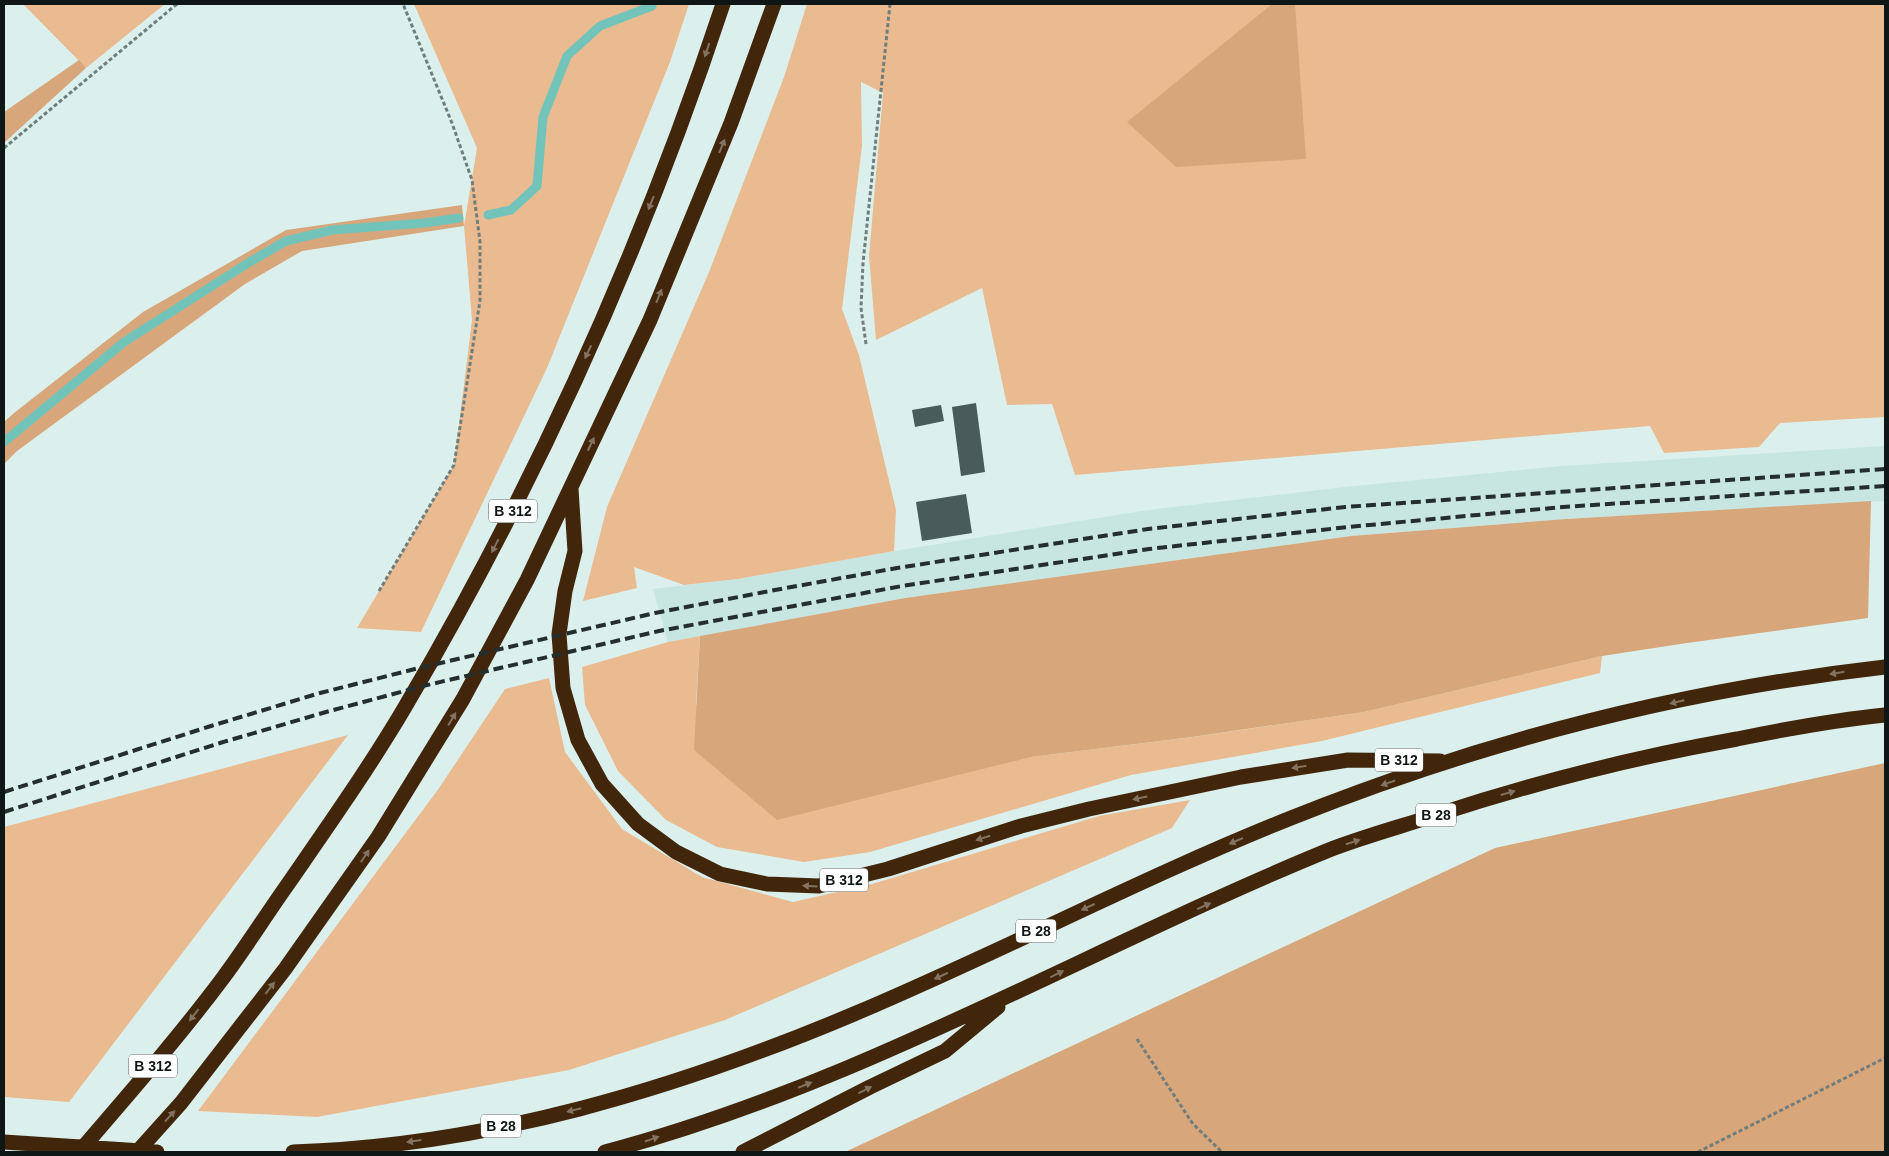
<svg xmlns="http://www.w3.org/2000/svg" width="1889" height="1156" viewBox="0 0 1889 1156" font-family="Helvetica,sans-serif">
<rect width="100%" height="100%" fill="#dbf0ed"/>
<path fill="#c7e6e2" d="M1885,446V501L1566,519L1351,536L905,598L668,642L653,589L738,579L894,551L1148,510L1344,487L1561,466Z"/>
<path fill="#eabb91" d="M23,4H165L86,68Z
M414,4H689L670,62L547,368L421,632L357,628L454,465L472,320L464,226L477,148Z
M807,4H1885V417L1780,423L1759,447L1664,453L1650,426L1075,475L1052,404L1007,405L982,288L876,340L869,256L883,93L861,82L862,146L842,309L859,355L896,510L894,551L738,579L684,585L634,567L637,588L583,601L607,507L709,272L784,77Z
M700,636L696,705L1031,757L1193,737L1364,712L1602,656L1600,673L1322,741L1131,775L870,852L804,862L717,847L666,820L618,771L585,705L582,667L668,642Z
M549,678L565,752L622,829L702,877L793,902L872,884L1099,816L1190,800L1172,828L725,1020L569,1070L317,1117L198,1111L437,791L505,689Z
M348,735L69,1102L4,1097V827Z"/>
<path fill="#d7a77b" d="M1272,4H1295L1306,159L1176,167L1127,122Z
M79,60L86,68L4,143V112Z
M462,205L464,226L302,251L245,284L17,451L4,464V422L14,413L143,312L286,230Z
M1871,501L1868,618L1687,643L1602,656L1364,712L1192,737L1031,757L777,820L694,750L700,636L905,598L1351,536L1566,519Z
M1885,763V1152H845L1495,848Z"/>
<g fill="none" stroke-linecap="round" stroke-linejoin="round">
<path stroke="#72c4ba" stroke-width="9" d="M488,215L511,210L537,186L543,117L567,56L600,26L652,6
M4,442L124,342L248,263L286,241L332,230L424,223L459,218"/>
</g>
<path fill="#495c59" d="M976,403L985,472L961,476L952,407Z
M941,405L944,421L915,427L912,410Z
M966,494L972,533L922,541L916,502Z"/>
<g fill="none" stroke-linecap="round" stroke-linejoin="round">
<path stroke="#6f7d7b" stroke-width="3" stroke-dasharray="4 2.5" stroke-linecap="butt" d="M4,148L177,4
M866,344L861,308L863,263L890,4
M379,591L454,465L480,301V242L472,180L452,123L403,4
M1137,1039L1193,1124L1222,1152
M1698,1152L1885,1058"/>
<path stroke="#41260b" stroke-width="15" d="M571,489L575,551L565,591L559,634L563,688L578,740L602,784L638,824L676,852L720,874L767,884L819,886L888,869L1021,826L1089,809L1241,777L1348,760L1440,761
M4,1142L157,1152
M79,1152C128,1095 178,1038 223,978C246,947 266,915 288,884C328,826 369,768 405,707C536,484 642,249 723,4
M137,1152L181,1103L285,969L378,837L463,699L527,580L650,320L731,123L774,4
M293,1152C487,1146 676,1089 854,1014C1001,952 1143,877 1291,818C1481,742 1682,690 1885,667
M605,1152C859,1085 1087,949 1329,850C1365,836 1403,826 1439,814C1537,782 1636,757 1737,739C1786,729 1835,720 1885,715
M743,1152L870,1087L945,1051L998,1007"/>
<path stroke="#242e2c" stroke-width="4" stroke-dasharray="10 5" stroke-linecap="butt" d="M4,792L211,726L320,693L419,668L655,613L775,590L897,568L1148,529L1345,507L1885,469
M4,812L220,743L326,712L423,686L659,631L902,586L1149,549L1348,527L1563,507L1885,486"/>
</g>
<defs><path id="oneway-solid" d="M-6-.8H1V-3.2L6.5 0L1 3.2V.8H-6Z" transform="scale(1.25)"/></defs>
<g fill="#847260">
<use href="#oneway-solid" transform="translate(707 50) rotate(109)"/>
<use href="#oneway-solid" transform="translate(722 146) rotate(-68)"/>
<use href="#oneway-solid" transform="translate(651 203) rotate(112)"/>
<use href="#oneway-solid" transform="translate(659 296) rotate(-68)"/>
<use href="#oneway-solid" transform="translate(588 352) rotate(115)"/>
<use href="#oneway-solid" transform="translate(591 444) rotate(-65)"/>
<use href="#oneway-solid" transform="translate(495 546) rotate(117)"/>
<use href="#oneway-solid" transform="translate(1837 673) rotate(171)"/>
<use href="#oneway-solid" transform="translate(1677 702) rotate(167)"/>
<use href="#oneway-solid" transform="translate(452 719) rotate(-59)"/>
<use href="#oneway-solid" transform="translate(1299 767) rotate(171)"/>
<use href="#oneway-solid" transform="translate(1388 783) rotate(161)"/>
<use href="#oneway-solid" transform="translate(1508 793) rotate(-16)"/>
<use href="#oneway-solid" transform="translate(1140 798) rotate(168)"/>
<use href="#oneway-solid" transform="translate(983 838) rotate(162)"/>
<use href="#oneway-solid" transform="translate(1236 841) rotate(157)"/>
<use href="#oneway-solid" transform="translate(1353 842) rotate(-18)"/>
<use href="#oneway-solid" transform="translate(365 856) rotate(-56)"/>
<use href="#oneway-solid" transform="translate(810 886) rotate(-177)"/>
<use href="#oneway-solid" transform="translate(1204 906) rotate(-24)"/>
<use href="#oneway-solid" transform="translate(1088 907) rotate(155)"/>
<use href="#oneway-solid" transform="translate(1057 974) rotate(-26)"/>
<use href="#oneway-solid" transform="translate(941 976) rotate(156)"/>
<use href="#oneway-solid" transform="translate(270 988) rotate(-52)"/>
<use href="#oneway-solid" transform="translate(194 1015) rotate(128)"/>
<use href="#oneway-solid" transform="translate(805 1085) rotate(-22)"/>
<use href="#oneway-solid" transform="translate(865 1090) rotate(-27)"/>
<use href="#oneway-solid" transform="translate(574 1110) rotate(166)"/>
<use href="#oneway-solid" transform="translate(170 1116) rotate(-48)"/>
<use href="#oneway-solid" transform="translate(652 1139) rotate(-19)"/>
<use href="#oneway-solid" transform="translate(414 1141) rotate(172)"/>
</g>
<g text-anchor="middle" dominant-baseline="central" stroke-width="5" stroke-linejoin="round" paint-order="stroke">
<g fill="#fff" stroke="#575d5c" stroke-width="1">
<rect x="489" y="499.5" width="48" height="23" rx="4"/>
<rect x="1375" y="748.5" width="48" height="23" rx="4"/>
<rect x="1416" y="803.5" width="40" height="23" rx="4"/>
<rect x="820" y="868.5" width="48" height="23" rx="4"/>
<rect x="1016" y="919.5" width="40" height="23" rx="4"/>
<rect x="129" y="1054.5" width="48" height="23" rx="4"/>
<rect x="481" y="1114.5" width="40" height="23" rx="4"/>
</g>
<g font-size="14" font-weight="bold" fill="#0f1716">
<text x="513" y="511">B 312</text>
<text x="1399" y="760">B 312</text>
<text x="1436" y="815">B 28</text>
<text x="844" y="880">B 312</text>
<text x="1036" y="931">B 28</text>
<text x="153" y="1066">B 312</text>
<text x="501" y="1126">B 28</text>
</g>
</g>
<rect width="1889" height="1156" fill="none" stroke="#0f1716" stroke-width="10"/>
</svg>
